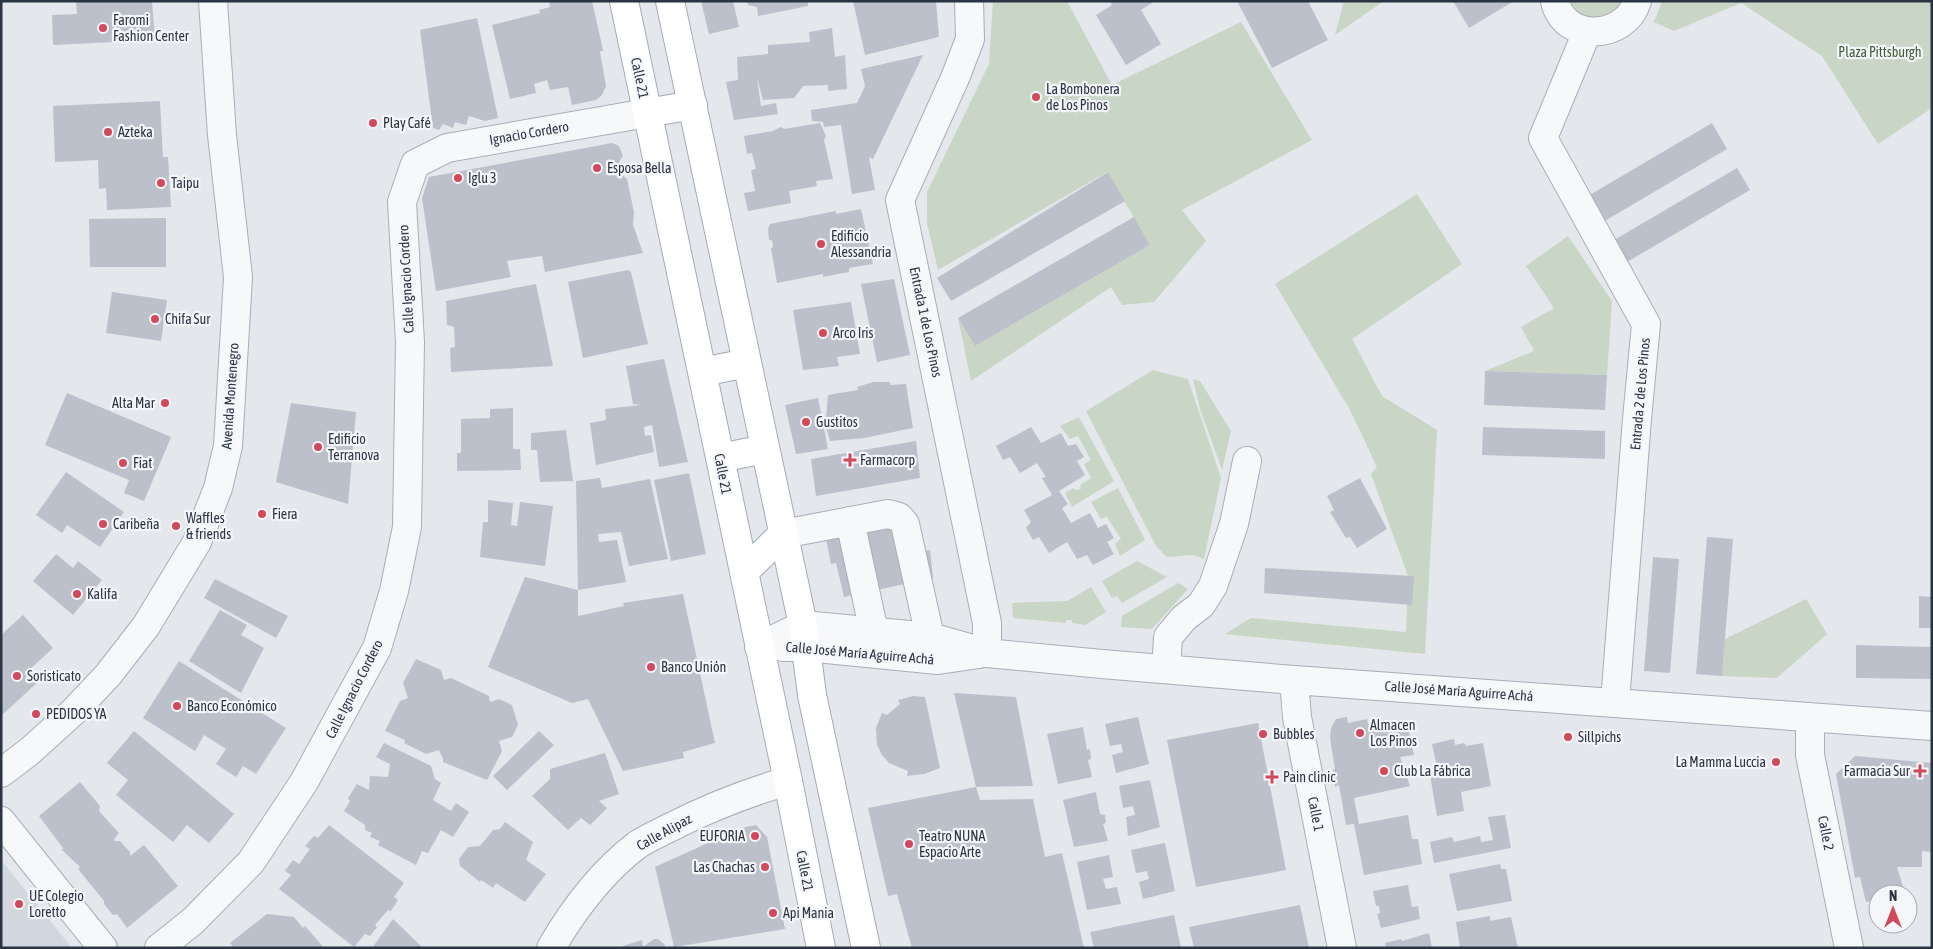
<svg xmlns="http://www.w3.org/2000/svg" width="1933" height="949" viewBox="0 0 1933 949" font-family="'Asap Condensed',sans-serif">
<rect width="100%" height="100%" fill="#e4e7ec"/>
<path fill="#d2d6de" d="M1,860L72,948H1Z"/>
<path fill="#c9d6c5" d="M993,1H1067L1112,85L1241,22L1312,140L1182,210L1206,241L1154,302L1122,305L1111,287L971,381L958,318L975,346L1150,245L1107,172L938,270L927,223V192L989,64Z
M1344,1H1384L1335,35Z
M1568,1H1626L1608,20L1579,16Z
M1662,1H1932V108L1878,144L1822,56L1741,3L1674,31L1654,22Z
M1417,194L1462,264L1352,339L1382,396L1437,430L1425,654L1225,634L1251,618L1406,632L1408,576L1371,474L1377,467L1350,410L1275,284Z
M1568,236L1612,301L1607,375L1485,371L1534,351L1521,327L1554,308L1526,266Z
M1153,370L1188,379L1221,478L1204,559L1193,555L1167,557L1156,546L1086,411Z
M1193,379L1200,381L1231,431L1222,470L1200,409Z
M1079,417L1114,481L1072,507L1065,493L1073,488L1075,490L1081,489L1080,485L1091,478L1084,464L1091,460L1078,436L1070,439L1060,426Z
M1118,488L1145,540L1120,556L1115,544L1121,539L1107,517L1101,519L1091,502Z
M1137,561L1167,577L1122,603L1117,596L1112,598L1102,581Z
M1178,583L1188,589L1152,629L1121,627L1122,616Z
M1091,587L1106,612L1085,625L1072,623V620H1066V623L1013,618L1012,603L1067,601Z
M1806,599L1827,634L1777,678L1722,676L1725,639Z"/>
<path fill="#bbc0ca" d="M76,1H152L155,40L53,45L52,15L77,14Z
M549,1H592L603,50L600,52L606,86L602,95L596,100L572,105L568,87L550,90L547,80L534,84L536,93L510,99L492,25L540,13L539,10L550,7Z
M701,1H733L739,27L709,34Z
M747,1H808V6L758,16L757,7L748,5Z
M853,1H936L939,37L865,55Z
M1110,1H1155L1141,10L1161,44L1126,65L1096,15L1112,5Z
M1237,1H1308L1328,40L1272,68Z
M1453,1H1514L1469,28Z
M477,18L498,118L485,121L469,116L466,125L455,122L453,128L443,124L439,130L433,128L420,30Z
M832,28L835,57L845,55L847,89L828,91V85L803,86L794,98L763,100L757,78L761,106L776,103L778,114L734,120L726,82L738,80L737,57L768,54V45L810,42L809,32Z
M923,55L873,159L869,157L875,190L852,194L841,125L824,127L823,122L812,121L811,110L857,103L865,86L861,69Z
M160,101L163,157H168L171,207L107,210L106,188L99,189L98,160L55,162L53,106Z
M820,123L826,136L824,140L833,179L816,181L817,186L789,191L791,203L748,211L744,193L755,191L751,170L756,169L752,153L747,154L744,136L773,131L781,127L784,129Z
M1712,123L1727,149L1603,222L1588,196Z
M612,143L619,146L623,156L619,162L622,175L627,179L634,212L633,225L643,253L545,272L542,256L507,261L511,277L436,291L422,198L429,177Z
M1737,168L1750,190L1627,262L1614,240Z
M1108,172L1125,201L951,301L937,278Z
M861,209L873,264L849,268V272L823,277V274L777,283L771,248L773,247L772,240H769L768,229L770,224L836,211V214Z
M1134,217L1150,245L975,346L958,318Z
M166,218V267H90L89,219Z
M628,270L631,272L648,344L583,358L568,282Z
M894,279L910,355L877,362L861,284Z
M536,284L553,366L451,372L450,348L455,347L454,327L447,325L446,301Z
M112,292L167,300L161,341L106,333Z
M851,302L860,354L837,357L839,366L803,370L793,310Z
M664,359L688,462L659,467L652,425L644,427L645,436L651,435L654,452L596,465L590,423L606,420L605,409L641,405L633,404L626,366Z
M1485,371L1607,375L1605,410L1484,405Z
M873,382H890V385L906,384L913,428L864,438L830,441L826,427L829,425L826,419L828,395L858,390L857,387Z
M67,393L171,437L144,501L124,493L129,480L45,445Z
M818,398L828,449L796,454L785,405Z
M291,403L356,412L348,504L276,482Z
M513,408V449H520L521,470L457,471V453H461V419L490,418V409Z
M1031,427L1041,443L1061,433L1068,446L1076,444L1084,457L1077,461L1085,475L1059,491L1068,504L1062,508L1071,523L1090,513L1098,528L1106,524L1114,538L1107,542L1114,554L1093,565L1087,555L1077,559L1067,542L1049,553L1039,537L1033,540L1026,528L1031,522L1024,510L1052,495L1042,478L1046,477L1037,463L1020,473L1010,457L1003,460L996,446Z
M1483,427L1605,431V459L1482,455Z
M566,430L573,481L540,482L537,450H531V433Z
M916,441L920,478L816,496L811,459Z
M66,472L124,512L100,547L67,525L62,533L36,515Z
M689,473L706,554L671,561L654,480Z
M600,478L602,488L650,479L668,559L629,566L621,532L598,534L599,542L617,540L626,582L578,590L576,481Z
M1360,478L1387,529L1357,548L1350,537L1346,538L1330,512L1334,510L1327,496Z
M488,500L513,503L511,525L517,526L520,502L553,506L545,566L480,557L483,522H488Z
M915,516L921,552L930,550L933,578L844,597L836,563L831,564L825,534Z
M1707,537L1733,539L1722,676L1696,674Z
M56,554L73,568L78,561L102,580L73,615L33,581Z
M1653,557L1679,559L1670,673L1644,671Z
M1265,568L1414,576L1412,605L1264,593Z
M525,577L578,590V616L624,606L623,603L683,594L715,743L683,752L684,758L623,771L588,699L572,703L488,667Z
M215,579L288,616L276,638L204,598Z
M1919,596L1932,597V628H1919Z
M220,610L247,625L241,635L264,648L241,693L189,661Z
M23,615L53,648L28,671L38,682L1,716V635Z
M1856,645L1932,647V679L1856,678Z
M416,659L441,670L444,680L451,678L489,696L490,702L499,699L512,705L518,725L512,737L499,741L502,751L487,780L443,762V759L439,750L426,754L404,743L405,740L385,731L400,701L408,698L403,683Z
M179,661L286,728L256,774L243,766L236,777L216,764L226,749L204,735L195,751L143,718Z
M954,693L1016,697L1033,786L976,787Z
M913,696L925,697L940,768L924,774L907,776L908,771L889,763L882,755L877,745L876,728L882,713L887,715L900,704L898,700Z
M1138,717L1149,764L1116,773L1112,755L1123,752L1121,744L1110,746L1105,724Z
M1347,717L1348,723L1367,719L1368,724L1386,721L1387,726L1407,723L1414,755L1400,757L1410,786L1354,798L1359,824L1408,815L1412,839H1418L1422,864L1364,875L1354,824L1346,825L1339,785L1335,787L1333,770L1335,769L1330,738L1331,728L1336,719Z
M1258,723L1286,870L1196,887L1167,740Z
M1083,727L1087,750L1090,749L1091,759L1088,760L1092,777L1058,784L1047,734Z
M134,731L234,814L209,843L187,825L173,842L116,795L128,780L107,763Z
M539,731L554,745L507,790L493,776Z
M1454,739L1455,745L1464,743L1466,746L1483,743L1491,786L1461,792L1464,811L1437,816L1430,775L1438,773L1432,744Z
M384,743L431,766L435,779L441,783L433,800L451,811L456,803L469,812L453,837L441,830L428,853L422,851L416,865L378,845L380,841L370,837L372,833L365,830V825L344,811L350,801L348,798L357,784L369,790L370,776L388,777L390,764L376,757Z
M605,753L619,794L599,801L607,808L590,825L581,818L568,830L532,796L550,779V769Z
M1855,756L1932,763V852L1922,851V867H1897L1905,893L1878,894V899L1866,902L1860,877L1855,878L1836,774Z
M1150,780L1160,827L1128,836L1126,817L1135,815L1133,806L1123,808L1119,786Z
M80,782L100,806L99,811L119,833L114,839L115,841H120L130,852V856L144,845L178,886L127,928L117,914L113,915L104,904V901L78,869L80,867L62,850L63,848L39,816Z
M976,787L980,800L1033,799L1045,857L1062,853L1084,948H912L897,894L888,896L868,808Z
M1096,792L1100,814L1105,815L1106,823L1103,824L1108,841L1074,847L1063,800Z
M1505,815L1511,848L1434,863L1430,842L1452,837L1454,842L1480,836L1481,842L1493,840L1488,817Z
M505,822L533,842L526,860L546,874L525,902L496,883L493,888L481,880L480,882L460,866L459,859L468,847L480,846L493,830L500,829Z
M329,825L404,883L394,897L398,900L391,911L388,910L375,925L377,927L370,936L365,934L354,947L279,889L291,875L285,871L293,860L299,864L310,849L305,846L314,836L318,838Z
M756,825L767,837L785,929L674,947L655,867L741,828Z
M1165,843L1175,891L1143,899L1139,882L1149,879L1147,871L1136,873L1131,850Z
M1109,855L1113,877L1103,879L1106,889L1117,887L1121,904L1087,910L1077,862Z
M1500,864L1501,869H1506L1512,901L1457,911L1449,874Z
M1408,885L1412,907L1418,906L1420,919L1381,928L1377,914L1380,913L1379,906H1376L1373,891Z
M1300,905L1309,948H1194L1189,927Z
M267,914L294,917L303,928L305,926L324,948H234L230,943Z
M1174,915L1181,948H1094L1090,932Z
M1490,916V921L1511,917L1518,948H1460L1456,922Z
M393,919L423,948H372Z
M1429,933L1432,948H1386L1385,943L1401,939L1402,941Z
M654,939H658L665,945L664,948H623V946L642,940L643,947Z"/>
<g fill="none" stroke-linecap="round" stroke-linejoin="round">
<defs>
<path id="minor" d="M969,1L970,39L955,78L900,200L987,623V653
M1555,1C1564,43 1626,40 1637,1
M1587,32L1543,138L1646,324L1637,419L1615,702
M850,521L874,632
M783,534L888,514L899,517L905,524L930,637
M759,647L803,625L930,637L987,653L1102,664L1294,680L1932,726
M783,647H806L938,660L979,654
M1166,669L1168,637L1184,618L1201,605L1213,586L1234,524L1247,461
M1294,680L1297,717L1342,948
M1810,717V755L1849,948
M1,773L30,751L74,711L108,675L146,626L197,542L218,488L228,446L238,277L222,135L213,1
M1,821L103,948
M159,948L193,921L251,862L304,782L377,648L394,591L407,527L410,342L402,202L415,164L447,148L647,113
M551,948C573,910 602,872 637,845C646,839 657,834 667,829C706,809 746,793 788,781"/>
<path id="major" d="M624,1L788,781L821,948
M670,1L803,625L812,695L866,948
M647,113L693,105
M702,372L747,363
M720,458L765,449
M744,572L783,534"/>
</defs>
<use href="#minor" stroke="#a9aeb7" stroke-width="30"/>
<use href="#major" stroke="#a3abb8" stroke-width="30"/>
<use href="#minor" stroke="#f7f8fa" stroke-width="28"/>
<use href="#major" stroke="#fff" stroke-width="28"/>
</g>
<g fill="#d1495b" stroke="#f4f6f9" stroke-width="2">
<circle cx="103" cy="28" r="5"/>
<circle cx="1036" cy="97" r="5"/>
<circle cx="373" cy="123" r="5"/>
<circle cx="108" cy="132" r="5"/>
<circle cx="597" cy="168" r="5"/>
<circle cx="458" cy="178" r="5"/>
<circle cx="161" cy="183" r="5"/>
<circle cx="821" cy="244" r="5"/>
<circle cx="155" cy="319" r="5"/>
<circle cx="823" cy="333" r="5"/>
<circle cx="165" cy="403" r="5"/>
<circle cx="806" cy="422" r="5"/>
<circle cx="318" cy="447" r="5"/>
<path d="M847.5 452.5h5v5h5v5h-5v5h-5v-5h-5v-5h5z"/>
<circle cx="123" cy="463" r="5"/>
<circle cx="262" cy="514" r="5"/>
<circle cx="103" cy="524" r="5"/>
<circle cx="176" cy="526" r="5"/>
<circle cx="77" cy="594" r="5"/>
<circle cx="651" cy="667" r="5"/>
<circle cx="17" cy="676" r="5"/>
<circle cx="177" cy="706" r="5"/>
<circle cx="36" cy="714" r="5"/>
<circle cx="1360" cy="733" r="5"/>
<circle cx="1263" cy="734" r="5"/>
<circle cx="1568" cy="737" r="5"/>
<circle cx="1776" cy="762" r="5"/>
<circle cx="1384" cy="771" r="5"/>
<path d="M1917.5 763.5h5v5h5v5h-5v5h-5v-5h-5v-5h5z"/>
<path d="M1269.5 769.5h5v5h5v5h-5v5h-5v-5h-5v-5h5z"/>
<circle cx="755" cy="836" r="5"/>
<circle cx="909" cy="844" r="5"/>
<circle cx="765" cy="867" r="5"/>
<circle cx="19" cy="904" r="5"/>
<circle cx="773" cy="913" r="5"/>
</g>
<g text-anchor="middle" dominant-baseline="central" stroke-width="4.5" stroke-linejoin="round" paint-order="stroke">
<g font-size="14" fill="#2b3445" stroke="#f4f6f9" text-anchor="start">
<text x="113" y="20">Faromi<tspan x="113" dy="16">Fashion Center</tspan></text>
<text x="1046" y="89">La Bombonera<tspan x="1046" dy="16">de Los Pinos</tspan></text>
<text x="383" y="123">Play Café</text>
<text x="118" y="132">Azteka</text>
<text x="607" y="168">Esposa Bella</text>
<text x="468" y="178">Iglu 3</text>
<text x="171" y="183">Taipu</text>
<text x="831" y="236">Edificio<tspan x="831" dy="16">Alessandria</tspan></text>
<text x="165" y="319">Chifa Sur</text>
<text x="833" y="333">Arco Iris</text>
<text x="155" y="403" text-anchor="end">Alta Mar</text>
<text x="816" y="422">Gustitos</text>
<text x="328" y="439">Edificio<tspan x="328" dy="16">Terranova</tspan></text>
<text x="860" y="460">Farmacorp</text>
<text x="133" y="463">Fiat</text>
<text x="272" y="514">Fiera</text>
<text x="186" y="518">Waffles<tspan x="186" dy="16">&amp; friends</tspan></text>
<text x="113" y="524">Caribeña</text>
<text x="87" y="594">Kalifa</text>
<text x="661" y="667">Banco Unión</text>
<text x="27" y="676">Soristicato</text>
<text x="187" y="706">Banco Económico</text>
<text x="46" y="714">PEDIDOS YA</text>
<text x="1370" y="725">Almacen<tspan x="1370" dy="16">Los Pinos</tspan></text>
<text x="1273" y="734">Bubbles</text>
<text x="1578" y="737">Sillpichs</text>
<text x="1766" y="762" text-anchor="end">La Mamma Luccia</text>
<text x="1394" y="771">Club La Fábrica</text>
<text x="1910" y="771" text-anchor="end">Farmacia Sur</text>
<text x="1283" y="777">Pain clinic</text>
<text x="745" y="836" text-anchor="end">EUFORIA</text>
<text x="919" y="836">Teatro NUNA<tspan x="919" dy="16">Espacio Arte</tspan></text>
<text x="755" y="867" text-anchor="end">Las Chachas</text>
<text x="29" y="896">UE Colegio<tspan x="29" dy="16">Loretto</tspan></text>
<text x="783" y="913">Api Mania</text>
</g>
<g font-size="14" fill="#3f6138" stroke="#f4f6f9">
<text x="1880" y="52">Plaza Pittsburgh</text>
</g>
<g font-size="14" fill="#2b3445" stroke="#f4f6f9">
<text transform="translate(640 78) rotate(78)">Calle 21</text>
<text transform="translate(529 133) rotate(-10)">Ignacio Cordero</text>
<text transform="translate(406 279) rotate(-93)">Calle Ignacio Cordero</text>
<text transform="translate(926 322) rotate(78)">Entrada 1 de Los Pinos</text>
<text transform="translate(1640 394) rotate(-85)">Entrada 2 de Los Pinos</text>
<text transform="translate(230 396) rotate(-86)">Avenida Montenegro</text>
<text transform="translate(723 474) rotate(79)">Calle 21</text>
<text transform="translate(860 653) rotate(5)">Calle José María Aguirre Achá</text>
<text transform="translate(354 689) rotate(-63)">Calle Ignacio Cordero</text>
<text transform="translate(1459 691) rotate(4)">Calle José María Aguirre Achá</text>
<text transform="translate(1316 814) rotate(79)">Calle 1</text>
<text transform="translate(664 832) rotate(-29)">Calle Alipaz</text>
<text transform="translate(1826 833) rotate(79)">Calle 2</text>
<text transform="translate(805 871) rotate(79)">Calle 21</text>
</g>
</g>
<rect width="1933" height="949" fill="none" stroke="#2b3445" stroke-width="5"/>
<g transform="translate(1893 909)"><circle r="24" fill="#f4f6f9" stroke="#a4a8b1"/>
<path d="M0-4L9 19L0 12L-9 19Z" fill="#d1495b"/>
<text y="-8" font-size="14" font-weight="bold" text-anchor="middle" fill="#2b3445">N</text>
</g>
</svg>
